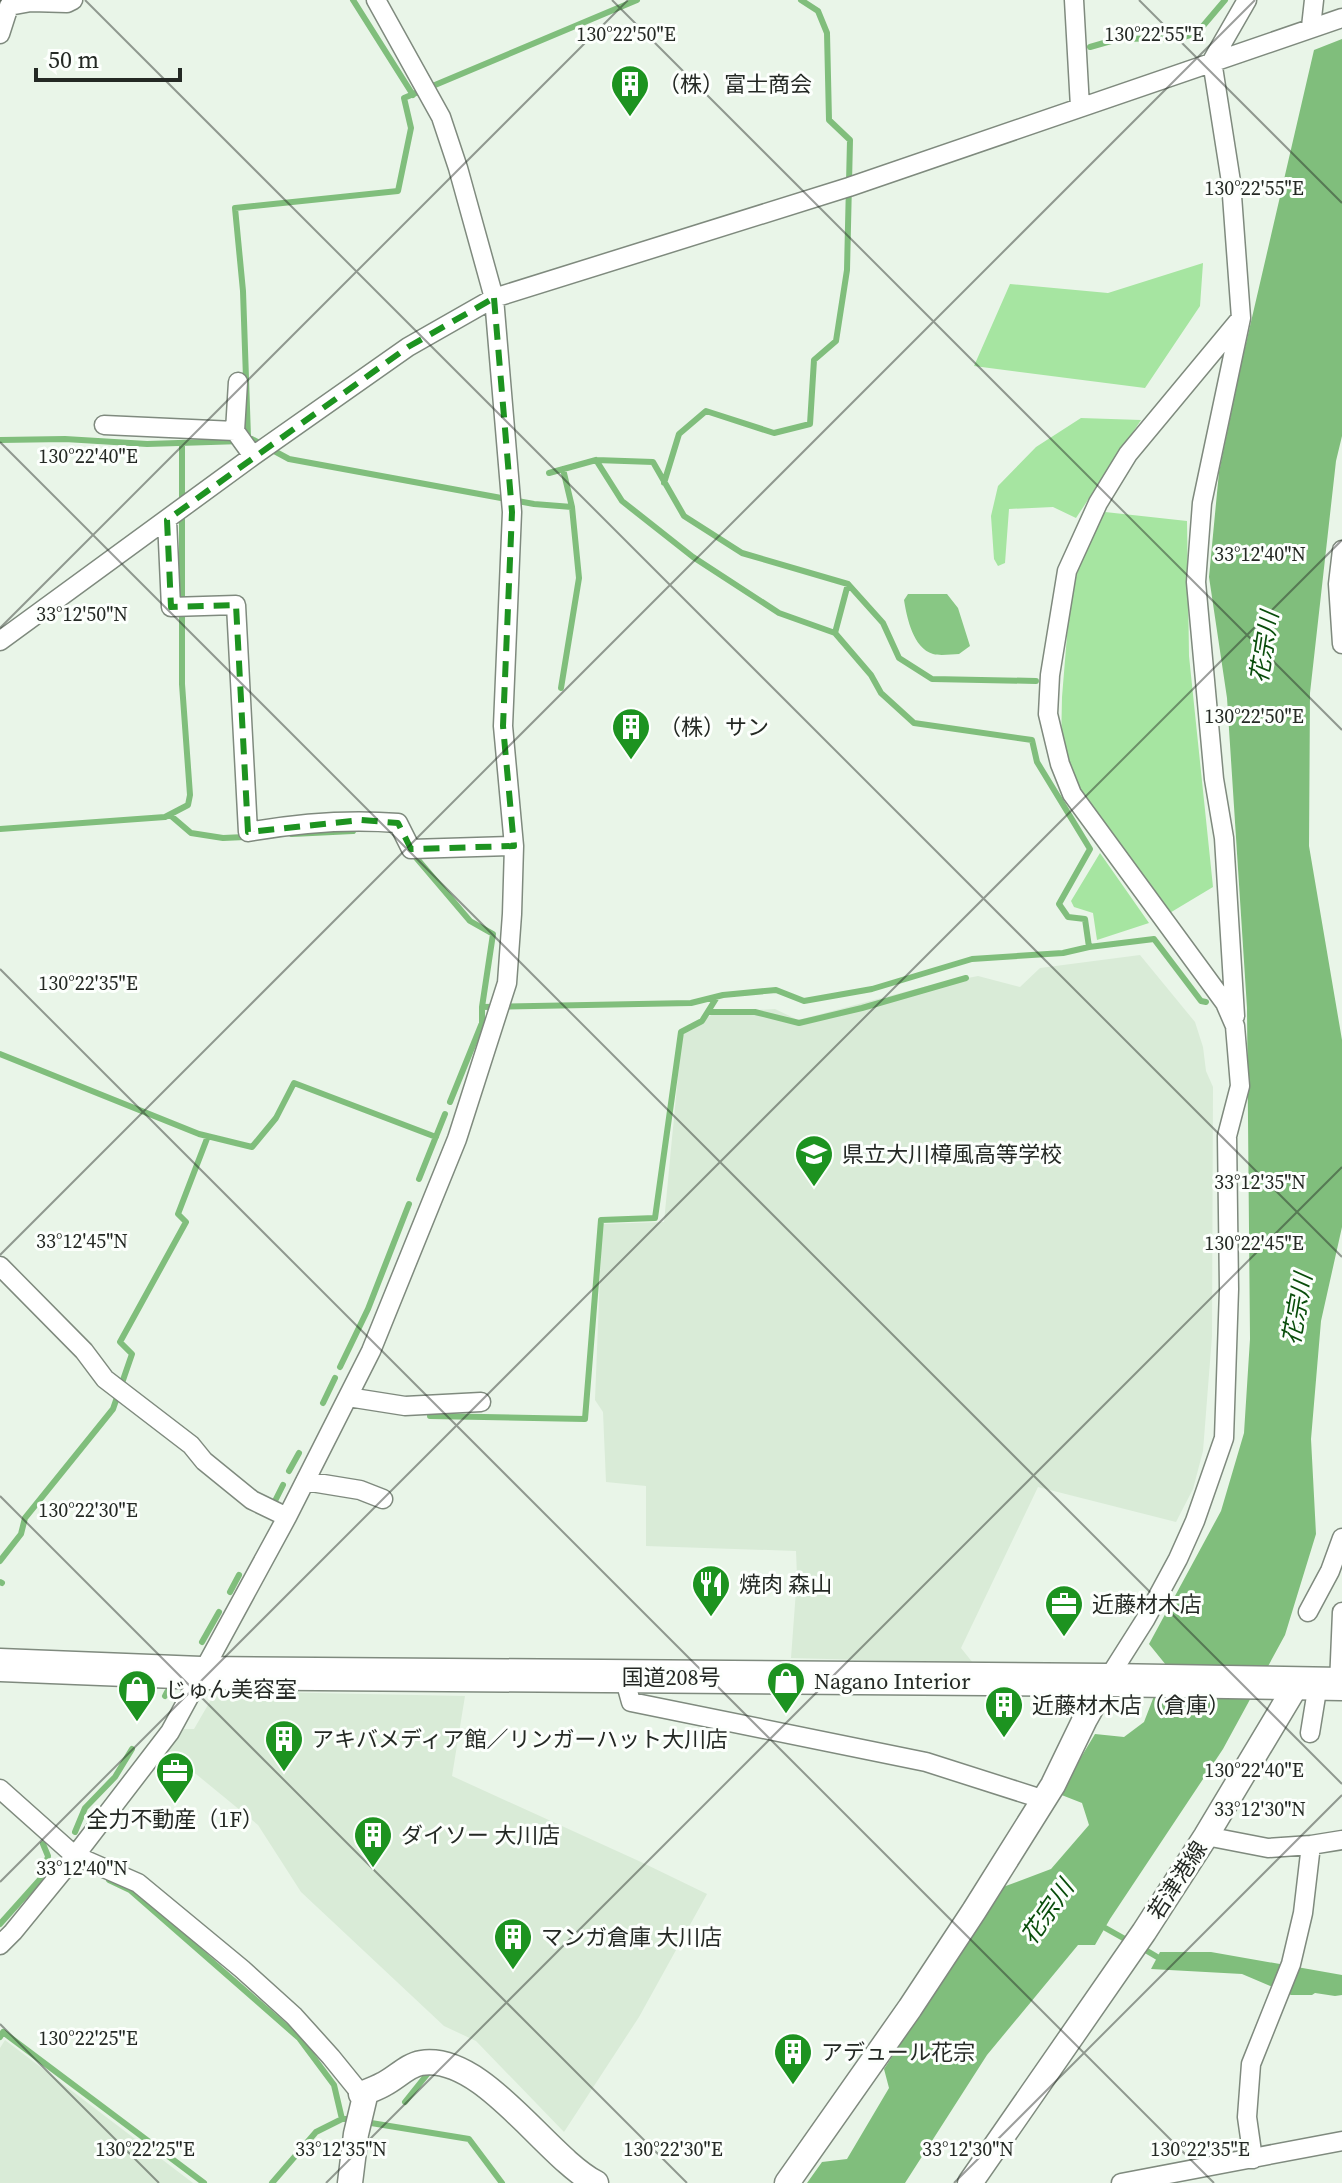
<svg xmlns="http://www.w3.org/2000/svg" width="1342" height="2183" viewBox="0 0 1342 2183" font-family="'Source Serif 4','Noto Sans JP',serif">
<rect width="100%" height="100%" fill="#e9f5e8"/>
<path fill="#d9ebd7" d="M1140,955L1195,1022L1203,1047L1206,1071L1213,1087L1212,1336L1203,1451L1193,1489L1176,1522L1038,1487L961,1648L973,1663L791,1658L797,1577L796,1551L646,1546V1486L606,1482L603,1412L595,1400L602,1224L664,1222L682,1034L716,1012L775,1009L798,1020L927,986L978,976L1020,987L1040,968Z
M216,1691L465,1696L452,1776L641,1862L707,1894L639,2017L564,2132L476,2041L444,2026L301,1892L258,1825L196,1774L163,1757L184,1729H194Z
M5,2040L193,2183H0V2048Z"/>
<path fill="#a6e5a1" d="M1203,263L1200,306L1145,388L974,366L1010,284L1108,293Z
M1081,418L1141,420L1076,518L1053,507L1009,509L1005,563L998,566L994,559L991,516L998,486L1036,447Z
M1105,512L1187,521L1189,656L1213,887L1168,914L1111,840L1074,781L1061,747L1062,697L1070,599L1087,538Z
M1100,853L1149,923L1097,940L1093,913L1074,907L1071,901Z"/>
<path fill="#88c784" d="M908,594H947L958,608L970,646L959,654C952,654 941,656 933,654C913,648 907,618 904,600Z"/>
<path fill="#80be7c" d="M1342,39V436L1336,461L1310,693L1309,846L1342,1040V1227L1321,1321L1311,1439L1316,1534L1285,1635L1223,1749L1110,1919L1095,1945H1078L987,2055L905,2183H807L822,2162L847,2159L889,2088L884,2069L1003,1887L1051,1869L1089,1825L1082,1803L1059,1794L1095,1734L1124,1737L1144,1722L1166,1665L1149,1644L1221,1511L1244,1433L1250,1339L1247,1008L1227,698L1209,577L1219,472L1241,365L1314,50Z
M1160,1952H1211L1342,1975V1995L1335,1996L1315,1993L1312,1995H1291L1242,1974L1151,1969Z"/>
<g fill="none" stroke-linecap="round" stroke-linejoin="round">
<path stroke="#80be7c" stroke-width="6" d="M353,0L413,95
M1090,47L1118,39L1180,38L1197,33L1225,0
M248,437L243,291L235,208L398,191L411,128L404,98L637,0
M0,440L65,439L147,444L242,441L248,437L289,459L534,504L572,507L579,578L561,688
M182,443V503
M596,460L622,501L693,557L779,613L835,633L848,584
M563,469L572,507
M549,473L596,460L653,462L684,516L742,553L848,584L883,623L899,658L932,679L1036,681
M664,483L679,434L706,411L774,433L810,424L814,360L836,341L847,270L850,140L829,120L827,33L818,11L801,0
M835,633L871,675L881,693L914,723L1032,740L1037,762L1090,849L1059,904L1068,917L1085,919L1089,947
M170,815L191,833L223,838L245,837
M0,829L165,817L188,805L190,795L182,684V515
M292,834L353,831
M413,854L470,921L493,934L482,1007V1023L450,1102
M482,1007L691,1003L723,995L776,990L804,1001L872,989L972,959L1063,953L1089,947L1154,939L1201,1001L1206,1002
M708,1012H755L799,1023L862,1008L966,978
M0,1054L199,1134L252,1147L276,1118L294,1083L436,1137
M419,1179L445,1114
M340,1367L368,1309L409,1204
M323,1403L335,1378
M430,1416L585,1419L601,1220L655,1218L681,1032L702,1021L717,997
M289,1471L299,1453
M272,1507L283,1485
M0,1561L21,1534L25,1518L113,1409L132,1354L120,1342L186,1222L178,1214L208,1136
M0,1582L2,1583
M230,1592L239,1575
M202,1642L219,1612
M165,1696L167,1692
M75,1832L85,1808L115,1777L132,1749
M109,1880L130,1890L299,2038L334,2085L342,2119
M0,1924L43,1876L48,1856L43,1844
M1100,1925L1132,1943
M1142,1948L1159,1958H1164
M0,2037L3,2032L204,2183
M405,2102L429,2072H431
M365,2122L469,2139L502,2183
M272,2183L316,2132L342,2119H346"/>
<defs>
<path id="street" d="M1074,0L1080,107
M1311,27L1314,0
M0,34L9,6L31,2L67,3L73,0
M104,425L235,431L253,456
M235,431L238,382
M167,520L171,607L236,605L248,832C298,823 348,819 398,823L411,849L514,846
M1342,550L1338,584L1342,644
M0,641L253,456L408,347L494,298L849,187L1342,18
M1235,1016L1224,838L1214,779L1196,582L1202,503L1241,318L1231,182L1212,61L1247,0
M0,1266L84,1351L105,1379L191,1445L204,1461L252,1500L287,1517
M348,1397L405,1406L481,1402
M305,1481L360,1490L383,1499
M1308,1612L1330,1571L1342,1538
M624,1677L631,1702L926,1762L1045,1800
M1107,1680L1145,1620L1178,1559L1195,1521L1224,1438L1229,1289L1227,1136L1240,1086L1235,1026L1225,1003L1072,794L1060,764L1048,714L1050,675L1067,571L1098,503L1128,454L1241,318
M1339,1684L1342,1612
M1310,1733L1318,1684
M0,1789L74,1855L138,1883L242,1969L294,2016L331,2057L361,2094
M1206,1836L1268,1848L1311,1845L1342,1840
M0,1945L13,1932L71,1861L170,1732L287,1517L371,1351L457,1139L507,983L512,914L514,846L503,726L512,512L494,298L458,168L441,117L376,0
M1253,2159L1247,2117L1251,2064L1291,1964L1303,1913L1311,1845
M1121,2183L1342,2141"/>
<path id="secondary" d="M361,2094C369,2091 377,2088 384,2084C396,2078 408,2065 421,2063C483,2053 546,2157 596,2183
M350,2183L356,2134L366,2092
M787,2183L910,2008L974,1911L1053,1785L1085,1719L1107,1680
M970,2183L1144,1932L1206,1836L1297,1684"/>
<path id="highway" d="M0,1665L201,1673L1107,1680L1342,1684"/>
</defs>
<use href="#street" stroke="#7f8a7e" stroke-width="21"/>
<use href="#secondary" stroke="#7f8a7e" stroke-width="27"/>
<use href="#highway" stroke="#7f8a7e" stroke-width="35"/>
<use href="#street" stroke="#fff" stroke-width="18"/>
<use href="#secondary" stroke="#fff" stroke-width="24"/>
<use href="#highway" stroke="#fff" stroke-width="32"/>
</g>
<path fill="none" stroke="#1d9320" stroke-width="6" stroke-dasharray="16 10" stroke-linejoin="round" d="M494,298L512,512L503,726L514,846L411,849L398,823L361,820L248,832L236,605L171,607L167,520L408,347Z"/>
<path fill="none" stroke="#242924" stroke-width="2" stroke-opacity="0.45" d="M85,0L1342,1257M612,0L1342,730M1139,0L1342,203M0,1L1,0M0,442L1342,1784M0,628L628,0M0,969L1214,2183M0,1255L1255,0M0,1496L687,2183M0,1882L1342,540M0,2024L159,2183M326,2183L1342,1167M954,2183L1342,1795"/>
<defs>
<symbol id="building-pin" viewBox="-11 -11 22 30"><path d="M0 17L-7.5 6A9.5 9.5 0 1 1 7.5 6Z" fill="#1d9320" stroke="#fcfffc"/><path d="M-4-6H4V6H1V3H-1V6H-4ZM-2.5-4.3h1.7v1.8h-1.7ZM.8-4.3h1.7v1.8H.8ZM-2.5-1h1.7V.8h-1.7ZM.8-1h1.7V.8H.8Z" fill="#fff"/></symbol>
<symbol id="school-pin" viewBox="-11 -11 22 30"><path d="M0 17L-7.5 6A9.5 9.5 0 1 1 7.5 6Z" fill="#1d9320" stroke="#fcfffc"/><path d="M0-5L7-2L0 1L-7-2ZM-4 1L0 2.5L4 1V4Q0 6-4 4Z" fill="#fff"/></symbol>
<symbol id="restaurant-pin" viewBox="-11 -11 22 30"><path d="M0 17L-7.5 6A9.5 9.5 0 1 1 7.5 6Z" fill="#1d9320" stroke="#fcfffc"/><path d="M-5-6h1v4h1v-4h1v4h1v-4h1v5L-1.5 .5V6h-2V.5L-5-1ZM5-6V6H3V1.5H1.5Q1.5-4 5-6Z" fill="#fff"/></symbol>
<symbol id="office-pin" viewBox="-11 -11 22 30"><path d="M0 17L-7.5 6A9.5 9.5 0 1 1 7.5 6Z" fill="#1d9320" stroke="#fcfffc"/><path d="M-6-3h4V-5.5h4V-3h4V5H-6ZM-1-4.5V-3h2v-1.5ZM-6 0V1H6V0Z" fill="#fff"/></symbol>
<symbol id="shop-pin" viewBox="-11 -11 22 30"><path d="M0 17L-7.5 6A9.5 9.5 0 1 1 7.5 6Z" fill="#1d9320" stroke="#fcfffc"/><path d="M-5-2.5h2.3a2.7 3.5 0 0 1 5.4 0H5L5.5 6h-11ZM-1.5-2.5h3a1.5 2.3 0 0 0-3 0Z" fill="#fff"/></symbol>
</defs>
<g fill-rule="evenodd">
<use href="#building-pin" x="608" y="62" width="44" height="60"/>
<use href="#building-pin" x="609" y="705" width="44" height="60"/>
<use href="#school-pin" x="792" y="1132" width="44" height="60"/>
<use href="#restaurant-pin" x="689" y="1562" width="44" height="60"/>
<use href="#office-pin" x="1042" y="1582" width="44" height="60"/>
<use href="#shop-pin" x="764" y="1659" width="44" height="60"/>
<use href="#shop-pin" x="115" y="1667" width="44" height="60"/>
<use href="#building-pin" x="982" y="1683" width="44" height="60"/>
<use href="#building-pin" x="262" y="1717" width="44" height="60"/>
<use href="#office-pin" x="153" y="1749" width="44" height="60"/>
<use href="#building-pin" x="351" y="1813" width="44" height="60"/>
<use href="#building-pin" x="491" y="1915" width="44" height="60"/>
<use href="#building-pin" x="771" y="2030" width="44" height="60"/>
</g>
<g text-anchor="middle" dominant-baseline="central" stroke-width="6" stroke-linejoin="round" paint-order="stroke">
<g font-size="22" fill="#242924" stroke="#fcfffc" text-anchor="start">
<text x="658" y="84">（株）富士商会</text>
<text x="659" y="727">（株）サン</text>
<text x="842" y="1154">県立大川樟風高等学校</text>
<text x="739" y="1584">焼肉 森山</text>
<text x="1092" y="1604">近藤材木店</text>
<text x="814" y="1681">Nagano Interior</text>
<text x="165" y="1689">じゅん美容室</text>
<text x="1032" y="1705">近藤材木店（倉庫）</text>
<text x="312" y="1739">アキバメディア館／リンガーハット大川店</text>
<text x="175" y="1819" text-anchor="middle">全力不動産（1F）</text>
<text x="401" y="1835">ダイソー 大川店</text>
<text x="541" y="1937">マンガ倉庫 大川店</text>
<text x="821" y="2052">アデュール花宗</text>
</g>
<g font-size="22" fill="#242924" stroke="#fcfffc">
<text x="671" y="1677">国道208号</text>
<text transform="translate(1177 1880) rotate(-57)">若津港線</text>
</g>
<g font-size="24" font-style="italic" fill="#094d0b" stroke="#fcfffc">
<text transform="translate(1264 647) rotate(-81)">花宗川</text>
<text transform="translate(1297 1309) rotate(-80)">花宗川</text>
<text transform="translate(1047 1912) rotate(-55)">花宗川</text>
</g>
</g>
<g font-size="20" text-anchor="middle" fill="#242924" stroke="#fcfffc" stroke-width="6" stroke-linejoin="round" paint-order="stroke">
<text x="626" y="41">130°22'50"E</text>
<text x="1154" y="41">130°22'55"E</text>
<text x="1254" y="195">130°22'55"E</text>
<text x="88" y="463">130°22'40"E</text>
<text x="1260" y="561">33°12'40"N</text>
<text x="82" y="621">33°12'50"N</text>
<text x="1254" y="723">130°22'50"E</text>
<text x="88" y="990">130°22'35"E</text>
<text x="1260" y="1189">33°12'35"N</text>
<text x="82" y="1248">33°12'45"N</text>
<text x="1254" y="1250">130°22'45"E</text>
<text x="88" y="1517">130°22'30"E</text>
<text x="1254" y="1777">130°22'40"E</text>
<text x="1260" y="1816">33°12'30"N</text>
<text x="82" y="1875">33°12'40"N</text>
<text x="88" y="2045">130°22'25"E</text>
<text x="145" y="2156">130°22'25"E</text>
<text x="341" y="2156">33°12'35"N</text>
<text x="673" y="2156">130°22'30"E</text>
<text x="968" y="2156">33°12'30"N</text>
<text x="1200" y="2156">130°22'35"E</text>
</g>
<path d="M36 68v12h144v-12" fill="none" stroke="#242924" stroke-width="4"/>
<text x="48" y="68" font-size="24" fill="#242924" stroke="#fcfffc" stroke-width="6" paint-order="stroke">50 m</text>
</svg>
